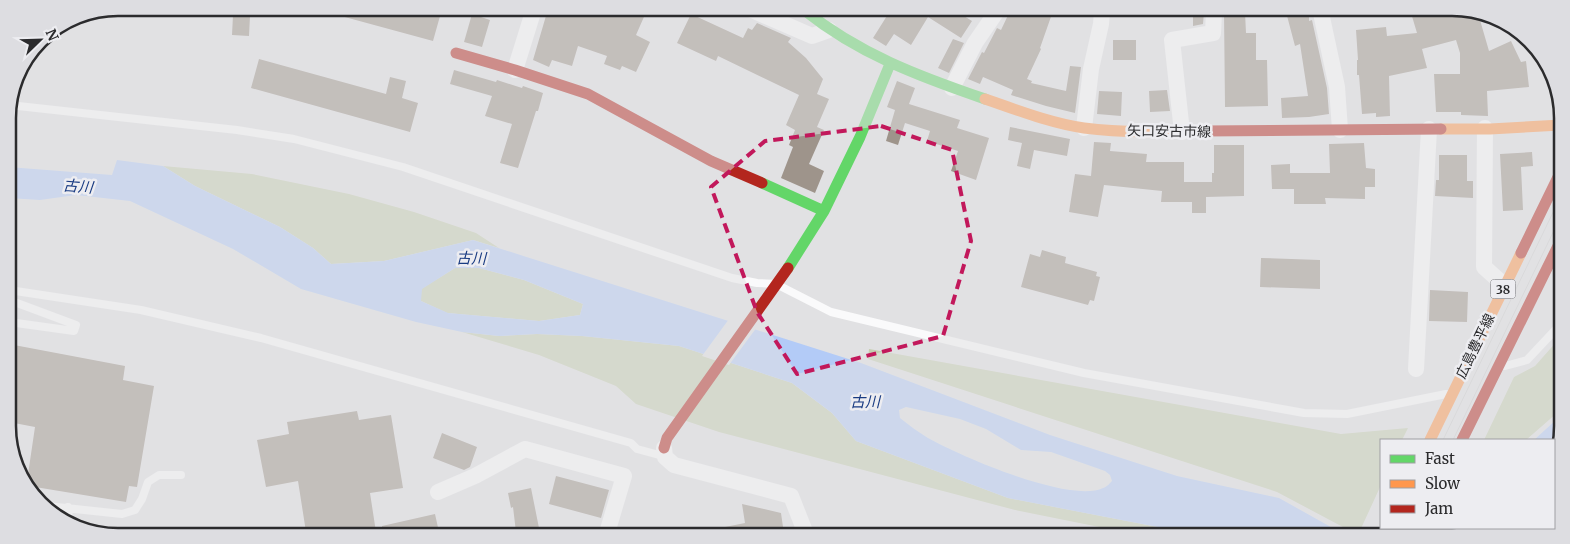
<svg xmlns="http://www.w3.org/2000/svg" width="1570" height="544" viewBox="0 0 1570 544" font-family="Merriweather,'Noto Sans JP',serif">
<rect width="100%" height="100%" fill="#e1e1e3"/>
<path fill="#c6ceb1" d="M163,166L252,174L349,194L414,212L476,233L499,248L473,240L384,261L331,264L313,248L280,227L195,186Z
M455,268H479L524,280L583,304L580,315L539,321L447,313L421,301V289Z
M462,332L499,336L537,334L582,336L679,346L792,383L832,413L856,441L1008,498L1199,535H1139L1015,510L719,432L636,404L616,386L539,355Z
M1558,340L1557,413L1526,440H1484L1514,377L1535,366Z
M869,349L1341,434L1408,428L1402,440H1381V485L1358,535L1277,492L868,359Z"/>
<path fill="#b3cbf7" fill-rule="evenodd" d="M117,160L163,166L195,186L280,227L313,248L331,264L384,261L473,240L861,363L1050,435L1177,476L1279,498L1347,536L1199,535L1008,498L856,441L832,413L792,383L679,346L582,336L537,334L499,336L462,332L416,322L301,289L233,249L130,201L76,195L40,200L8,198V167L112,175ZM455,268H479L524,280L583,304L580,315L539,321L448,313L421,301L422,289ZM906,407L960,419L986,429L1021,450L1051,452L1105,471L1110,475L1112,481C1110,483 1107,487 1103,488C1070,504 960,456 928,438C918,432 909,425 900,418L899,410Z
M1557,419V461L1554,465V440H1534Z
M1457,528H1481L1458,536H1445Z"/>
<path fill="#e1e1e3" d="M729,319L757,327L729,365L702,356Z"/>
<path fill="#9e948b" d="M331,8L442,9L433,41L330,13Z
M548,9L647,10L636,35L650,42L636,72L622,66L620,70L604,64L607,56L578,46L572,66L552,60L549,67L533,60Z
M890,11H956L972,21L961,38L928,17L911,45L894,34L886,46L873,38Z
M1010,11H1053L1040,48L1041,49L1027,79L1032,81L1031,83L1066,91L1070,66L1081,67L1075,113L1046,106L1011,95L1013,90L983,77L980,84L968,79L982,52L984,53L997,28L1001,30Z
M1193,12H1204L1203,24L1193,26Z
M1224,12H1245L1246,33H1256V60H1267L1268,106L1225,107Z
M1286,12L1309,13V21L1312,20L1327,88L1329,114L1309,117L1282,118L1281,98L1308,96L1300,44L1295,46Z
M1411,13H1476L1478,20H1480L1489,51L1511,41L1521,62L1526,61L1529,87L1487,91L1488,116L1461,115V112H1436L1434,74H1460V53L1456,40L1422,49L1427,68L1389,76L1390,116L1376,117V113L1362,114L1359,75H1357V60H1358L1356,30L1386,27L1387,36L1417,33Z
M472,14L490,20L482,47L464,42Z
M691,14L743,38L748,28L752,30L757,23L791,38L788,42L806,58L823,79L817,94L829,99L817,127L824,130L809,164L824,171L815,193L781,178L793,147L789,145L795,130L786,125L799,95L718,56L716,61L677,43Z
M233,15L250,16L249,36L232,35Z
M953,39L964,43L949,73L938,68Z
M1113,40H1136V60H1113Z
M259,59L386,94L390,77L406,81L402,98L418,103L410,132L251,88Z
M454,70L496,82L497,80L522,88L523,86L543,93L538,111H536L518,168L500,163L512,124L485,116L492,96L450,84Z
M897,81L915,88L909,104L960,120L957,128L989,138L976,180L951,171L958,151L927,141L930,131L905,123L898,145L886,141L895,110L887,107Z
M1167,90L1170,111L1150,112L1149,91Z
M1099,91L1122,92L1121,116L1097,114Z
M1010,127L1070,139L1067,156L1034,150L1030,169L1017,166L1022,143L1008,140Z
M1094,142L1111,143L1110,151L1147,154L1146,162H1184V182H1212V173H1214V145H1244V196L1206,197V213H1192V202H1161L1162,191L1104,185L1098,217L1069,212L1075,174L1091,176Z
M1364,143L1366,168L1375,169V187H1365V199L1325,198L1326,204H1294V189H1272L1271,165L1290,164V173H1330L1329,144Z
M1532,152L1533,166L1521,167L1523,210L1503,211L1500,154Z
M1439,155H1467V181H1473V198L1435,196L1436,180H1439Z
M1042,250L1066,257L1065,263L1097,272L1096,276L1100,277L1094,301L1090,300L1088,305L1021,287L1030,254L1040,257Z
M1261,258L1320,260V289L1260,287Z
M1430,290L1468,292L1467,322L1429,321Z
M14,345L125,366L123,380L154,386L137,487L129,486L126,502L29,486L27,481L35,427L14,423L9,419V379Z
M357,411L359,420L391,415L403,488L370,493L376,532H306L298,481L266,487L257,440L289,434L287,422Z
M442,433L477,447L470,467L464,470L433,458Z
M556,476L609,490L601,518L549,504Z
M531,488L540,533L516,532L513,507L511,508L508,493Z
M742,504L781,513L784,534L726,533L725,527L745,523Z
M435,514L439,532H382V526Z"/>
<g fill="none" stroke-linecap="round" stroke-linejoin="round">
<path stroke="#fafafb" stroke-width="8" d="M9,105L237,130L294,139L403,167L732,278L757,283L776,284L831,312L1084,373L1304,413L1347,414L1446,394
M9,290L141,310L261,338L631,443L637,449L663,456
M9,300L76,325L74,331L9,322
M1505,366L1527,360L1558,327
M47,506L122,514L135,510L142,499L148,482L159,475H181
M68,507L69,521"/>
<path stroke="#fafafb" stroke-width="16" d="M752,10L812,36L829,30
M1321,13L1337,87L1340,130
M515,70L534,9
M952,88L975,43L997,11
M1084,128L1091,69L1101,24L1102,12
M1485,128L1484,267L1504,285
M1182,132L1172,40L1213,33L1214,12
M1416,369L1429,129
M664,448L665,457L674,465L791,496L806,534
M438,492L475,476L525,449L624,476L607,533"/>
<path stroke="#63d668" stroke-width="11" d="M804,10C859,54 918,76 985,99
M762,183L824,211
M788,268L824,211L860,137L890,64
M1383,536L1387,528
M1415,536L1419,528"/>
<path stroke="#ff974d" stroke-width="11" d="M985,99C1017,110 1050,123 1084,128C1123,133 1164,132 1203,131
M1441,129H1490L1561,125
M1430,440L1521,253"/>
<path stroke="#b3261e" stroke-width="11" d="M456,53L515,70L588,94L711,161L762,183
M1203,131L1441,129
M1521,253L1561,171
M1462,440L1560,242
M664,448L667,438L788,268"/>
<path stroke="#cececf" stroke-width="1" d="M1443,440L1560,198
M1453,440L1560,218
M1396,536L1400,528
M1407,536L1411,528"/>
</g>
<path d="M0 0H1570V544H0ZM881,126L952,150L971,241L943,336L797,374L757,312L711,187L765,141Z" fill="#e1e1e3" fill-opacity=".55" fill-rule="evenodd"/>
<path fill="none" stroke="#c2185b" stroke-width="4" stroke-dasharray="10 6" stroke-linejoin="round" d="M881,126L952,150L971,241L943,336L797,374L757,312L711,187L765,141Z"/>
<g text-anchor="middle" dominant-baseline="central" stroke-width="5" stroke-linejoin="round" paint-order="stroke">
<rect fill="#ededf1" stroke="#656568" stroke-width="1" x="1490.5" y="279.5" width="25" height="19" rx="4"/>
<g font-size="12" font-weight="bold" fill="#2b2b2d">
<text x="1503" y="289">38</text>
</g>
<g font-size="14" fill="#2b2b2d" stroke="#ededf1">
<text transform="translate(1169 131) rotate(1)">矢口安古市線</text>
<text transform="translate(1475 346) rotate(-64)">広島豊平線</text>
</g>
<g font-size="15" font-style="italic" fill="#193b82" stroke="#ededf1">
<text transform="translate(78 186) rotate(5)">古川</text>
<text transform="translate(471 258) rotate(1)">古川</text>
<text x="865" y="401">古川</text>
</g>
</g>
<path d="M0 0H1570V544H0ZM118 16H1452A102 102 0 0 1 1554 118V426A102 102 0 0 1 1452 528H118A102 102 0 0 1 16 426V118A102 102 0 0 1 118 16Z" fill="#dddde1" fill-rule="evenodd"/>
<path fill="none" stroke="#2b2b2d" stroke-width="2.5" d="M118 16H1452A102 102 0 0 1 1554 118V426A102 102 0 0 1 1452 528H118A102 102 0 0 1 16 426V118A102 102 0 0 1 118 16Z"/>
<rect x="1380" y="439" width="175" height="90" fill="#ededf1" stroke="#9f9fa3"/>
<rect x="1390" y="455" width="25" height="8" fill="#63d668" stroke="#9f9fa3"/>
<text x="1425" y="464" font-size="15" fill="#2b2b2d">Fast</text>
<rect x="1390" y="480" width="25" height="8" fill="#ff974d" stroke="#9f9fa3"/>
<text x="1425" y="489" font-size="15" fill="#2b2b2d">Slow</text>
<rect x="1390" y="505" width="25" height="8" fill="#b3261e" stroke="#9f9fa3"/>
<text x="1425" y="514" font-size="15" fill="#2b2b2d">Jam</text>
<g transform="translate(40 40) rotate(67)" stroke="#ededf1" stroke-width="4" paint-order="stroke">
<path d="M0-4L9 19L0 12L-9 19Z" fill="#2b2b2d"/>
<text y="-8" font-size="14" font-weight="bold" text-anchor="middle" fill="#2b2b2d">N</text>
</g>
</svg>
